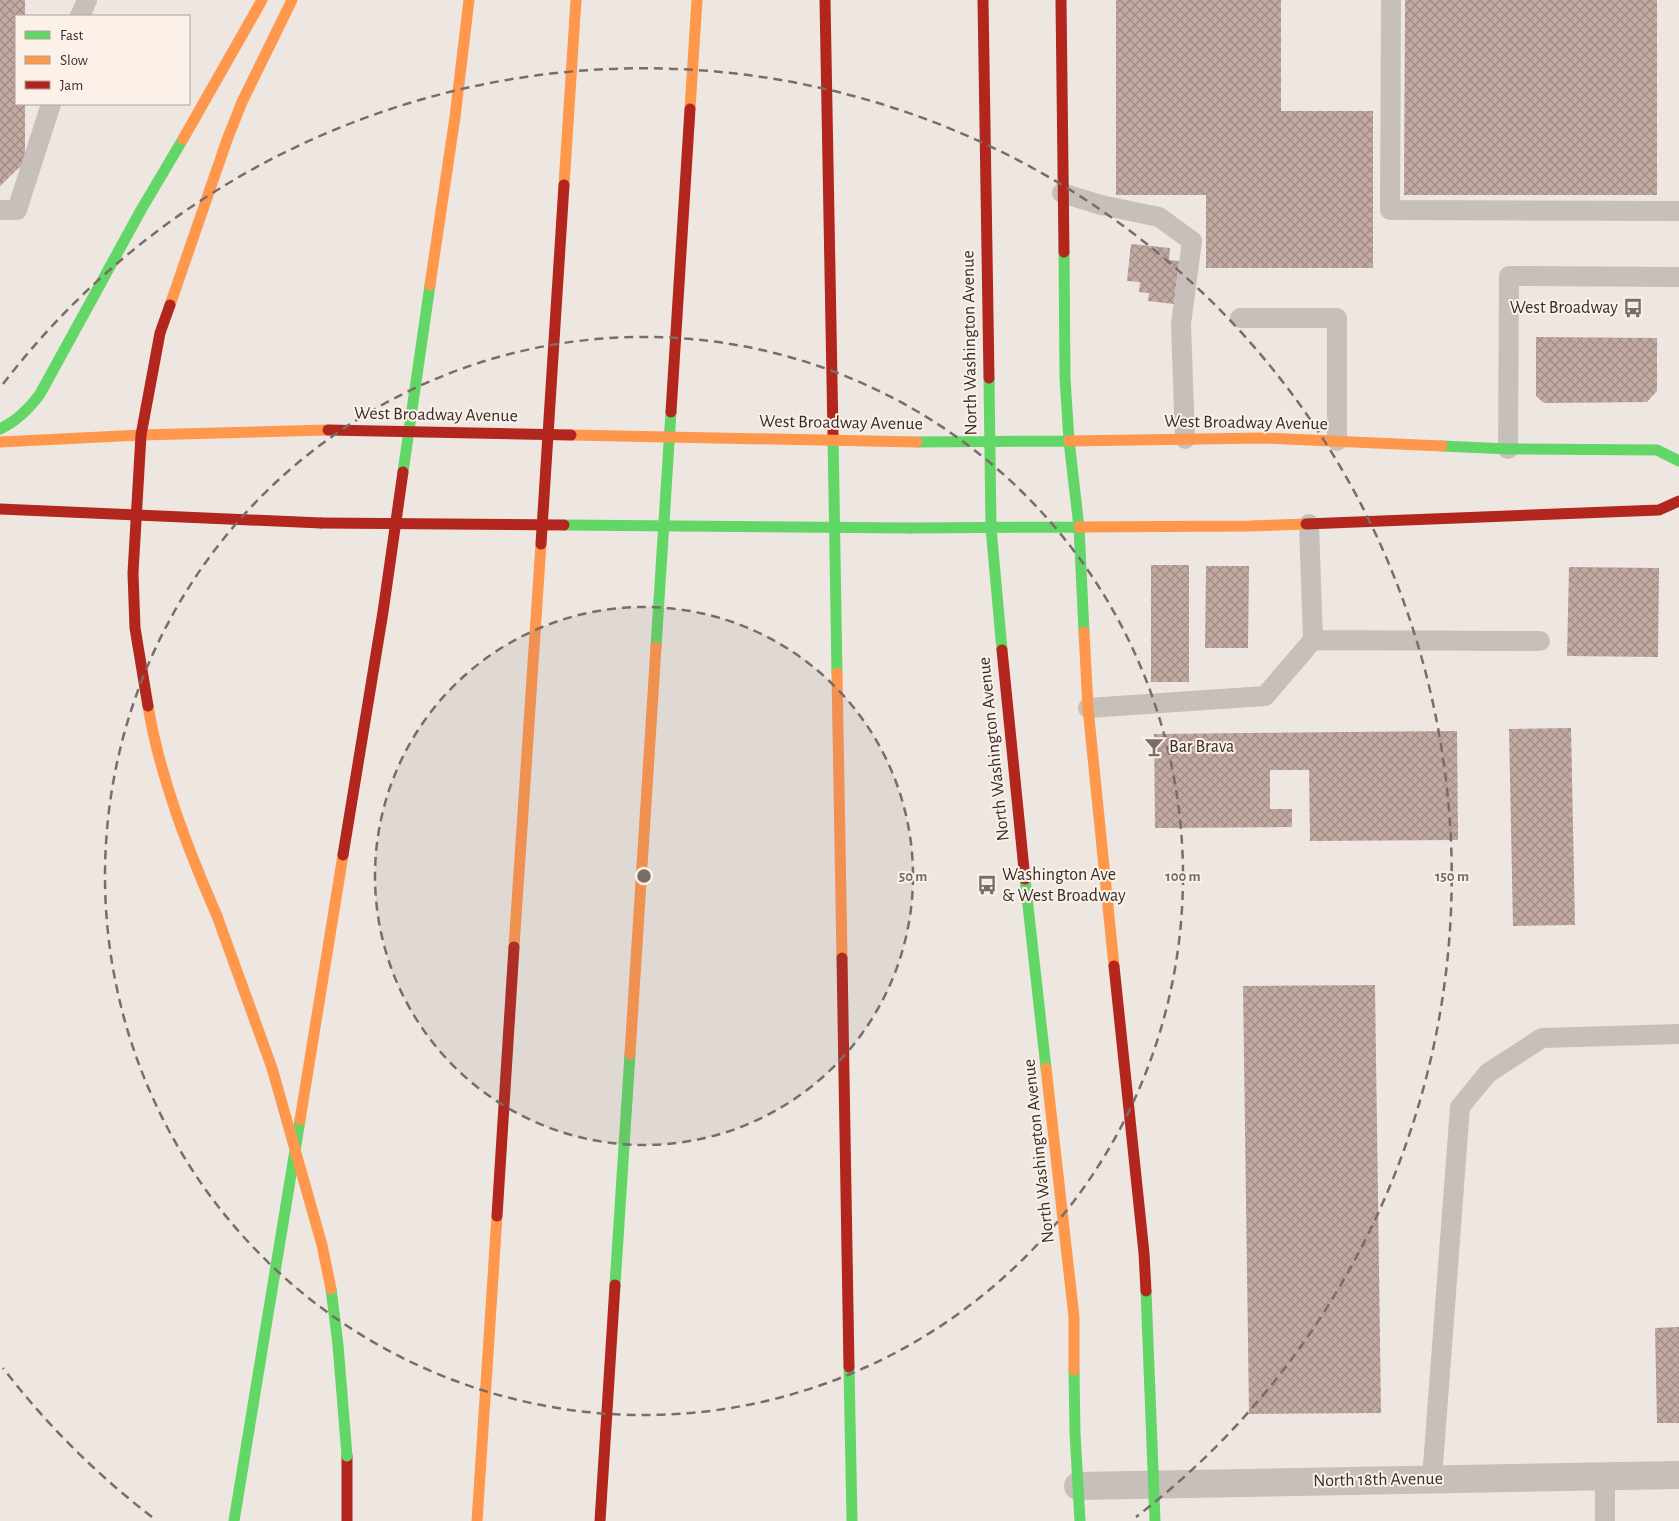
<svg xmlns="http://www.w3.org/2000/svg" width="1679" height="1521" viewBox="0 0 1679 1521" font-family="'Alegreya Sans',sans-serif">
<defs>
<pattern id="building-cross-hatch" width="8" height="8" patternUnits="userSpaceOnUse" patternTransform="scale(1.25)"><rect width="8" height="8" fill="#c2a9a2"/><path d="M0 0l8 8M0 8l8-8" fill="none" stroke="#9f8a84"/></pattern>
</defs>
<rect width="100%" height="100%" fill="#eee7e1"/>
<path fill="url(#building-cross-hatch)" d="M0,0H25V16H16V104H25V162L0,186Z
M1116,0H1281V111H1373V268H1206V195H1116Z
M1405,0H1657V195H1404Z
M1131,244L1170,248L1169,260L1179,261L1174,304L1148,301L1149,293L1139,292L1140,282L1127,281Z
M1536,337L1657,338V391L1647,402L1544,403L1536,396Z
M1151,565H1189V682H1151Z
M1206,566H1249L1248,648H1205Z
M1569,567L1659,568L1658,657L1567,656Z
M1571,728L1575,925L1513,926L1509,729Z
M1457,731L1458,840L1310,841L1309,770H1270V809H1292V827L1155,828L1154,734Z
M1375,985L1381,1413L1249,1414L1243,986Z
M1679,1327V1423H1657L1655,1328Z"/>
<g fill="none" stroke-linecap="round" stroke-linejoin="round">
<path stroke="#c7bfba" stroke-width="20" d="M1391,0L1390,210L1679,211
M80,16L87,0
M1062,193L1101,205L1159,217L1192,241L1181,324L1185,439
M0,210H17L51,104
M1240,318H1337V441
M1508,449L1509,276L1679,277
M1309,524L1313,640L1540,641
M1088,708L1265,696L1313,640
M1605,1476V1521
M1432,1479L1460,1107L1488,1073L1542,1038L1679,1034"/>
<path stroke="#c7bfba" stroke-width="28" d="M1078,1486L1679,1475"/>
<path stroke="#63d668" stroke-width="11" d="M1064,252L1065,378L1069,441L1079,527L1084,632
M989,378L991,528L1002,650
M0,429C17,421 29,409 40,394L141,210L183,139
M833,435L837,673
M917,442L1069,441
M1442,446L1508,449L1657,450L1679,461
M403,472L430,285
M910,528L1079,527
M656,647L671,412
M1025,879L1046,1068
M615,1285L630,1054
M1146,1291L1155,1521
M849,1367L852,1521
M1074,1370L1075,1433L1080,1521
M234,1521L300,1120"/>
<path stroke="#ff974d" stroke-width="11" d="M690,109L697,0
M183,139L262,0
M564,185L576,0
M430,285L455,117L469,0
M170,305L227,140L242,102L292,0
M1069,441L1264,438L1442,446
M0,442L141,435L328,430
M1079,527L1250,526L1306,524
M1084,632L1088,708L1114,966
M837,673L842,958
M148,706C160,778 188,849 217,916
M514,947L541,544
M630,1054L656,647
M1046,1068L1074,1317V1370
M300,1120L343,855
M477,1521L497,1216"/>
<path stroke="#b3261e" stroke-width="11" d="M825,0L833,435
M983,0L989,378
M1061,0L1064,252
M671,412L690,109
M0,509L321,523
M1306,524L1659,510L1679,501
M541,544L564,185
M1002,650L1025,879
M148,706L135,628L133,573L141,435L160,333L170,305
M343,855L383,612L403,472
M842,958L849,1367
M1114,966L1144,1253L1146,1291
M497,1216L514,947
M347,1456V1521
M600,1521L615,1285"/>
<path stroke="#63d668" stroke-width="11" d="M564,525L910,528
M331,1289L338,1345L347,1456"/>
<path stroke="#ff974d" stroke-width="11" d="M571,435L917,442
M217,916L272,1068L322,1245L331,1289"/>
<path stroke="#b3261e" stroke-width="11" d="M328,430L571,435
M321,523L564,525"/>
</g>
<circle cx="644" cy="876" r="269" fill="#786d69" fill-opacity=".12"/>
<g fill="none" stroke="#786d69" stroke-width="2.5" stroke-dasharray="9 6">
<circle cx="644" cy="876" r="269"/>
<circle cx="644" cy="876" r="539"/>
<path d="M152 1517A808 808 0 0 1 3 1368M3 384A808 808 0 1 1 1136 1517"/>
</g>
<defs>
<symbol id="bus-bare" viewBox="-9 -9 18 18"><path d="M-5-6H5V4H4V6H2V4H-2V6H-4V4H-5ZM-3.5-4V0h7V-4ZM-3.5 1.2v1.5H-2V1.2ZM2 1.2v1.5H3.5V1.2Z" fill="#786d69" stroke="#fbf1e9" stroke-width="2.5" paint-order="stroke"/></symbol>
<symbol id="bar-bare" viewBox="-9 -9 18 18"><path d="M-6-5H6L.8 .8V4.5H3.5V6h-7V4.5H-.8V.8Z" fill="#786d69" stroke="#fbf1e9" stroke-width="2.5" paint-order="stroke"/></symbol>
</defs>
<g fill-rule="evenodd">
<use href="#bus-bare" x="1619" y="294" width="28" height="28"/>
<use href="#bar-bare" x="1140" y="733" width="28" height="28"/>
<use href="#bus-bare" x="973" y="871" width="28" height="28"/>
</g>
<g text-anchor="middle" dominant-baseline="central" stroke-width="4" stroke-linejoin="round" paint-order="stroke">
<g font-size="18" fill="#382c28" stroke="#fbf1e9" text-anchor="start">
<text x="1618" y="308" text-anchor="end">West Broadway</text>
<text x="1169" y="747">Bar Brava</text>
<text x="1002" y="875">Washington Ave<tspan x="1002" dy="21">&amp; West Broadway</tspan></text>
</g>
<g font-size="18" fill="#382c28" stroke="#fbf1e9">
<text transform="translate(970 343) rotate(-91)">North Washington Avenue</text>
<text transform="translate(436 415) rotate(1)">West Broadway Avenue</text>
<text transform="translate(841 423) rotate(1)">West Broadway Avenue</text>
<text transform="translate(1246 423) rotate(1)">West Broadway Avenue</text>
<text transform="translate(994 749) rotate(-96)">North Washington Avenue</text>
<text transform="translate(1039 1151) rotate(-96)">North Washington Avenue</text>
<text transform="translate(1378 1480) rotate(-1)">North 18th Avenue</text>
</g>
</g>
<circle cx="644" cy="876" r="8" fill="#786d69" stroke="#fbf1e9" stroke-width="2.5"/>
<g font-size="15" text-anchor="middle" font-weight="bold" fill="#786d69" stroke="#fbf1e9" stroke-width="4" stroke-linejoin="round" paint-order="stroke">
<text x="913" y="881">50 m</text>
<text x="1183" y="881">100 m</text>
<text x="1452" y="881">150 m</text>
</g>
<rect x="15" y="15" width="175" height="90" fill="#fbf1e9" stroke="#ada29c"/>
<rect x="25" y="31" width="25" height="8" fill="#63d668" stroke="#ada29c"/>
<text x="60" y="40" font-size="15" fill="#382c28">Fast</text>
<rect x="25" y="56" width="25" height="8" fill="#ff974d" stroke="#ada29c"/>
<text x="60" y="65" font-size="15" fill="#382c28">Slow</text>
<rect x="25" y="81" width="25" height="8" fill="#b3261e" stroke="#ada29c"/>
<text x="60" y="90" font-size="15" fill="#382c28">Jam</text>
</svg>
